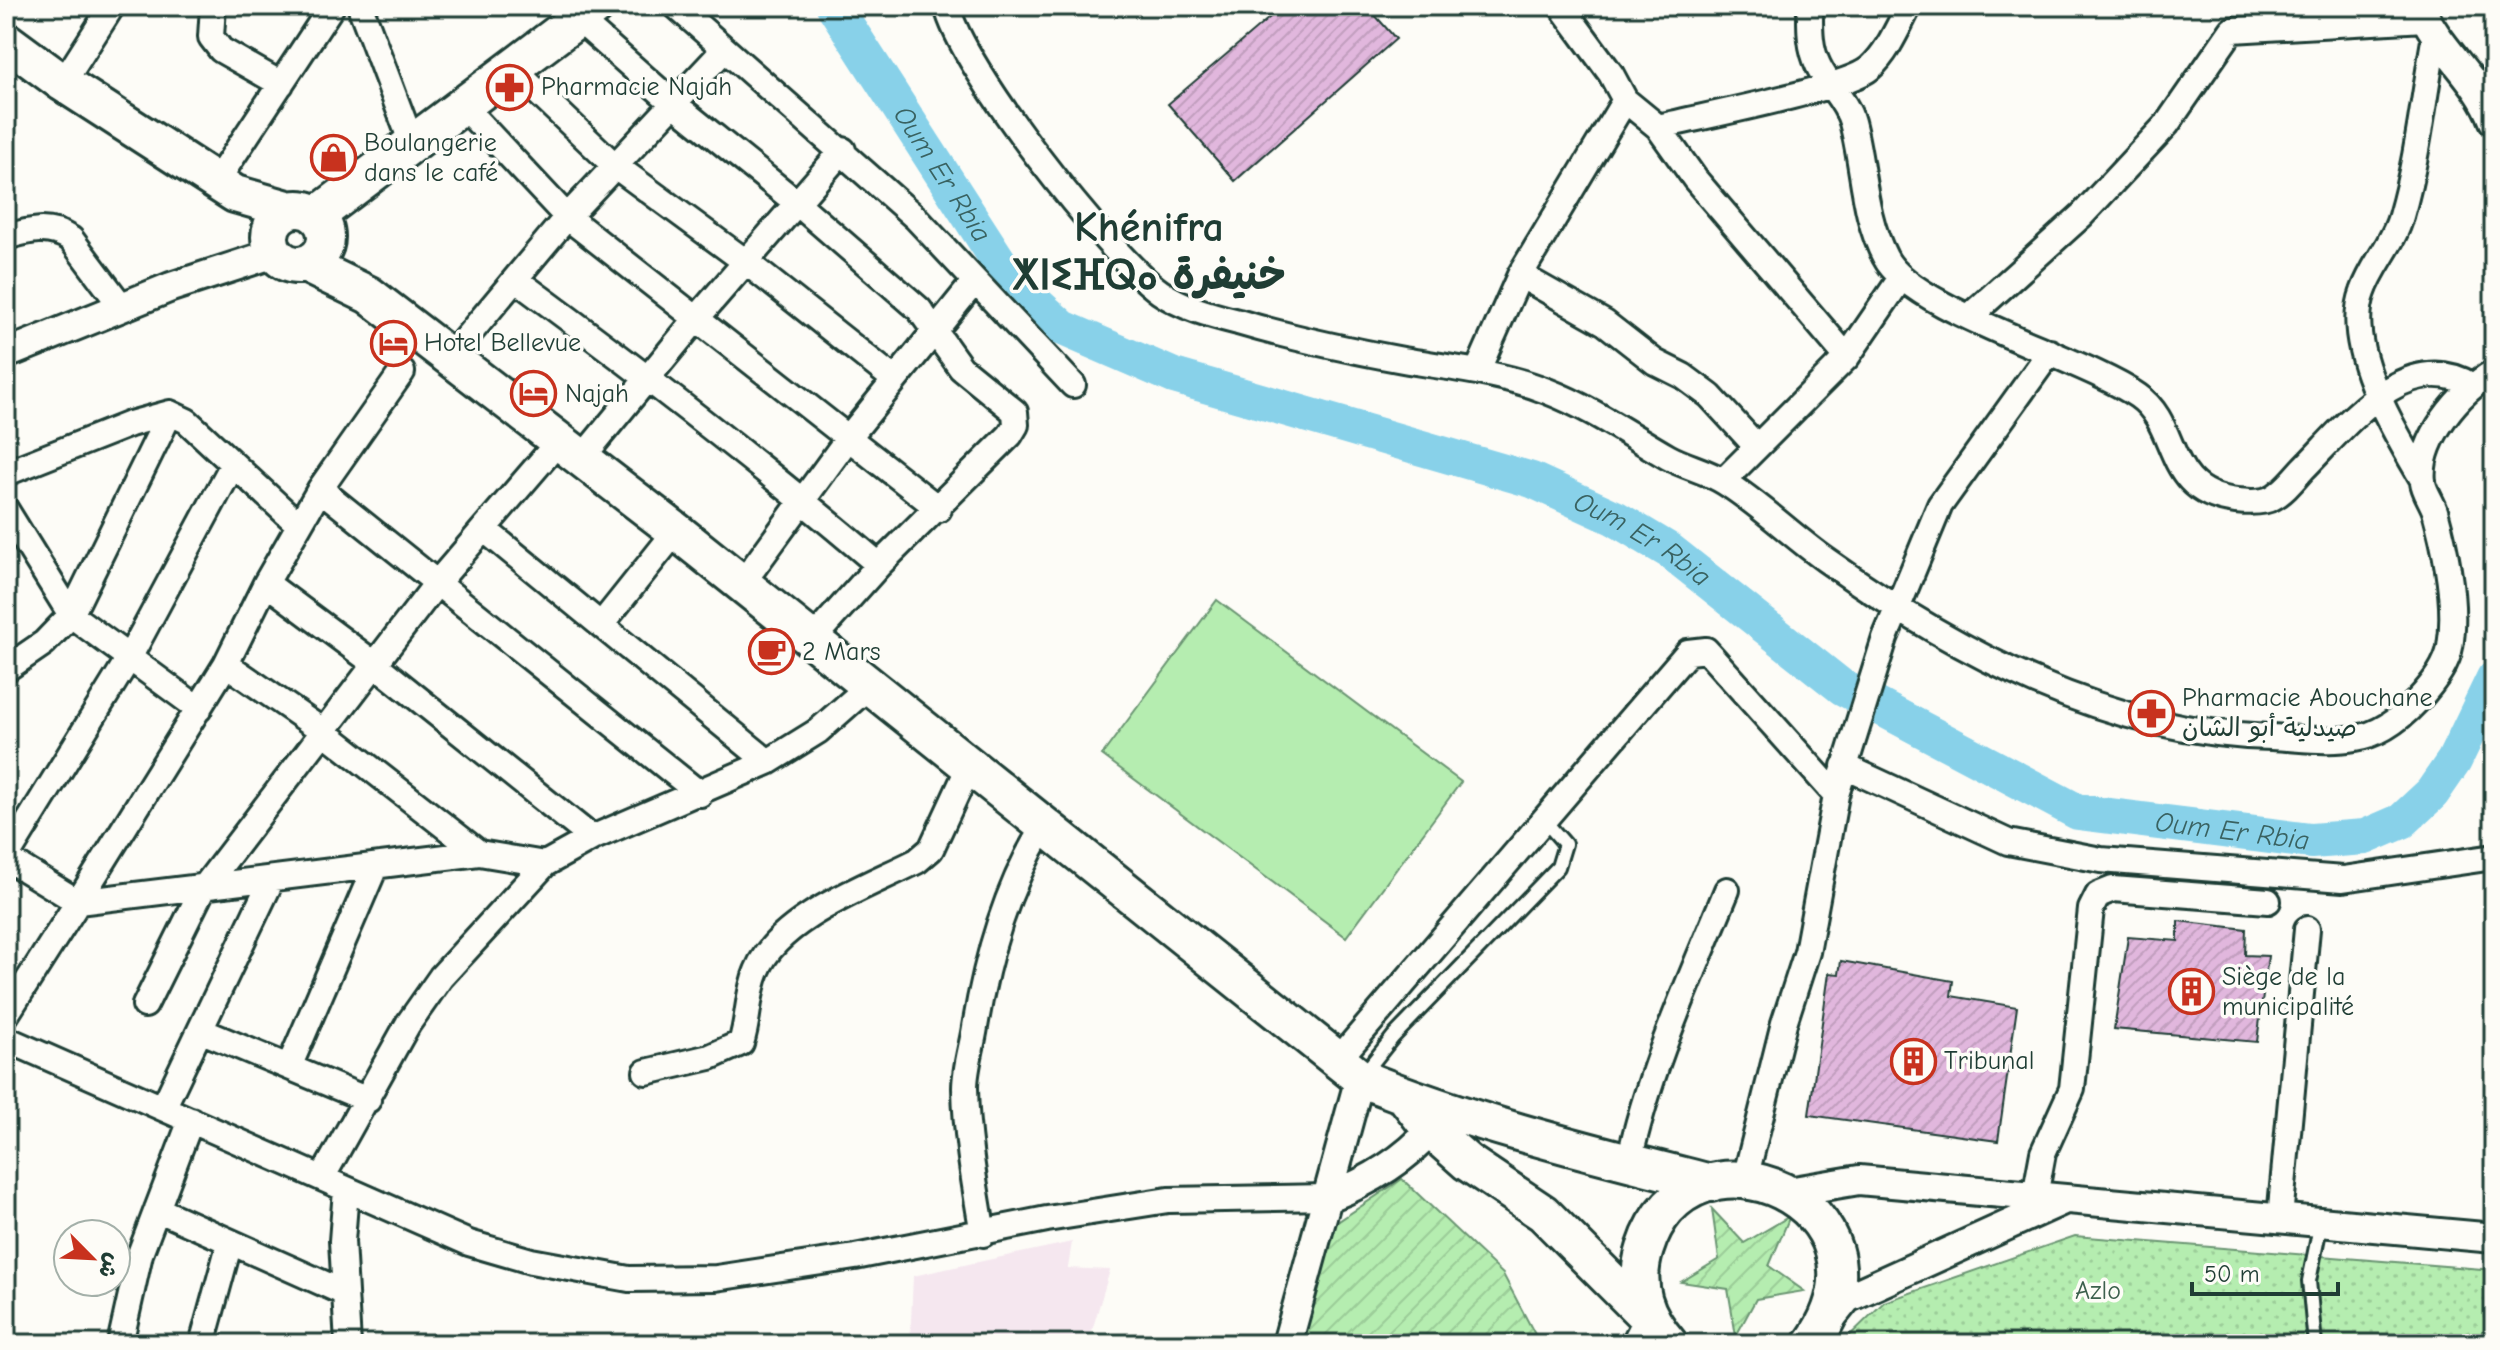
<svg xmlns="http://www.w3.org/2000/svg" width="2500" height="1350" viewBox="0 0 2500 1350" font-family="'Comic Neue','Playpen Sans Arabic','Noto Sans Tifinagh',sans-serif">
<defs>
<pattern id="grass-dots" width="8" height="8" patternUnits="userSpaceOnUse" patternTransform="scale(2)"><rect width="8" height="8" fill="#b5edb0"/><path d="M2 2h.1M6 6h.1" fill="none" stroke="#9bcc98" stroke-width="1.8" stroke-linecap="round"/></pattern>
<pattern id="garden-furrows" width="10" height="10" patternUnits="userSpaceOnUse" patternTransform="scale(2)"><rect width="10" height="10" fill="#b5edb0"/><path d="M-1 1l2-2M0 10L10 0M9 11l2-2" fill="none" stroke="#9bcc98"/></pattern>
<pattern id="building-hatch" width="6" height="6" patternUnits="userSpaceOnUse" patternTransform="scale(2)"><rect width="6" height="6" fill="#e1b7dd"/><path d="M-1 1l2-2M0 6l6-6M5 7l2-2" fill="none" stroke="#c19ebe"/></pattern>
</defs>
<rect width="100%" height="100%" fill="#fdfcf7"/>
<filter id="ink" filterUnits="userSpaceOnUse"><feTurbulence type="fractalNoise" baseFrequency=".0125" numOctaves="2"/><feDisplacementMap in="SourceGraphic" scale="16" xChannelSelector="R" yChannelSelector="G"/><feConvolveMatrix kernelMatrix="1 2 1 2 8 2 1 2 1" color-interpolation-filters="sRGB"/></filter>
<g filter="url(#ink)">
<path fill="#f5e7ef" d="M1072,1242L1068,1268L1110,1270L1088,1344H910L913,1276Z"/>
<path fill="url(#grass-dots)" stroke="#6a9572" stroke-width="2" d="M2075,1236L2494,1270V1344H1841L1884,1302Z"/>
<path fill="url(#garden-furrows)" stroke="#6a9572" stroke-width="2" d="M1402,1179L1503,1274L1540,1344H1297L1330,1227Z
M1712,1209L1744,1243L1790,1216L1769,1266L1804,1291L1756,1299L1736,1336L1728,1289L1681,1282L1719,1259Z"/>
<path fill="#b5edb0" stroke="#6a9572" stroke-width="2" d="M1217,600L1461,782L1346,937L1102,755Z"/>
<g fill="none" stroke-linecap="round" stroke-linejoin="round">
<path stroke="#88d1e9" stroke-width="36" id="s1" d="M834,6L1012,282L1063,328L1174,376L1532,480L1615,518L1670,551L1842,687L2078,812L2311,841L2365,837L2402,821L2432,793L2454,761L2494,678"/>
</g>
<path fill="url(#building-hatch)" stroke="#1f3d34" stroke-width="2" d="M1283,6H1367L1396,39L1235,181L1168,104Z
M2178,921L2246,929L2245,955L2268,956L2257,1042L2114,1029L2128,937L2178,941Z
M1841,961L1953,981L1951,996L2017,1007L1998,1141L1809,1115L1829,973L1839,974Z"/>
<g fill="none" stroke-linecap="round" stroke-linejoin="round">
<defs>
<path id="service" d="M1362,1076L1393,1037L1558,867L1565,844L1543,819
M2315,1344L2309,1281L2321,1222"/>
<path id="minor" d="M213,6L211,37L221,50L281,84
M360,6L411,141
M676,6L916,218L1073,385
M947,6C960,67 1108,255 1160,292C1183,308 1211,315 1238,322C1292,338 1348,350 1403,360C1451,368 1502,373 1547,391C1591,408 1628,434 1668,457C1686,467 1708,471 1726,483C1761,505 1792,536 1826,560C1957,653 2107,733 2271,737C2298,738 2329,743 2355,738C2379,735 2401,718 2417,701C2431,686 2447,666 2450,647C2457,606 2446,551 2435,511C2432,502 2424,491 2423,482C2418,441 2460,390 2494,372
M1561,6L1611,74L1625,100L1658,127L1695,179L1847,357
M1810,6C1810,27 1809,46 1818,65C1827,85 1846,100 1852,122C1864,167 1863,215 1885,257C1911,310 2082,357 2138,396C2181,426 2162,492 2236,501C2246,502 2263,503 2272,498C2284,492 2294,479 2303,469C2345,427 2405,346 2471,385
M577,18L673,103L797,203L919,309L961,368L1015,412L1016,425L1010,435L879,565L811,641
M511,67L614,165L746,262L895,380
M63,83L112,6
M461,104L567,217L939,509
M1658,127C1698,117 1846,89 1870,68C1888,52 1898,27 1909,6
M216,182L332,6
M6,237C30,230 49,225 71,239L122,307
M1520,275L1605,323L1655,362L1683,376L1710,396L1757,447
M516,280C640,371 762,465 879,565
M1969,317L2082,215L2167,124L2232,30L2425,19
M450,357L567,217L724,50
M1477,372L1520,275L1625,100
M582,458L697,318L843,150
M6,473L130,424L170,413L187,421L299,525
M2423,480C2396,434 2342,347 2363,292C2372,265 2394,243 2401,216C2418,157 2424,95 2435,35
M1723,481L1847,357L1901,278
M320,489L700,794
M6,510L71,615L199,709
M485,530L768,762
M266,583L376,665L592,838
M741,585L849,437L975,281
M601,625L676,531
M226,664L323,731L479,853
M6,669L44,643L71,615L170,413
M1844,766L2008,842L2101,860L2343,879L2494,857
M6,858L78,902L226,664L266,583L320,489L402,372
M6,858L129,658L232,466
M145,1005L202,890L437,583L559,441
M6,1015L78,902L479,853L545,864
M202,1031L368,1100
M6,1039L469,1243L531,1261L629,1279L716,1278L855,1257L1047,1219L1168,1200L1329,1197
M1337,1061L1688,652L1706,650L1836,795
M289,1067L375,867
M646,1072L710,1057L741,1043C749,1020 747,994 757,971C778,918 868,886 917,861L931,849L969,767
M163,1108L271,881
M1629,1162C1649,1068 1691,978 1727,890
M322,1178L408,1024L441,977L545,864L592,838L768,762L818,731L868,687
M1745,1179L1784,1023L1807,952L1836,795L1885,638L1940,505L2050,352
M346,1190L342,1241L348,1344
M2035,1196L2043,1153L2072,1089L2091,909L2098,895L2113,889L2268,901
M157,1209L345,1293
M2280,1218L2307,929
M983,1234C975,1186 966,1137 965,1088C965,1068 972,1047 975,1027C987,955 1006,889 1044,826
M120,1344L140,1254L191,1120
M202,1344L230,1242"/>
<path id="tertiary" d="M2420,6C2437,49 2478,77 2494,121
M6,354L171,287L275,253
M1788,1192L1859,1180L2494,1238
M1329,1197C1368,1182 1403,1162 1431,1130
M1827,1323L1847,1298L2061,1201
M1287,1344L1360,1078"/>
<path id="secondary" d="M1638,1344L1650,1321"/>
<path id="primary" d="M6,41L63,83L235,194L291,210
M270 237a28 28 0 1 1 56 0a28 28 0 1 1-56 0Z
M316,216L595,6
M305,264L369,295L676,531L1360,1078C1473,1124 1593,1153 1711,1183
M1405,1096L1431,1130L1467,1162L1543,1213L1647,1317
M1669,1344C1645,1316 1633,1286 1645,1249C1689,1107 1911,1205 1812,1344"/>
</defs>
<use href="#service" stroke="#1f3d34" stroke-width="18"/>
<use href="#minor" stroke="#1f3d34" stroke-width="30"/>
<use href="#tertiary" stroke="#1f3d34" stroke-width="34"/>
<use href="#secondary" stroke="#1f3d34" stroke-width="38"/>
<use href="#primary" stroke="#1f3d34" stroke-width="42"/>
<use href="#service" stroke="#fdfcf7" stroke-width="12"/>
<use href="#minor" stroke="#fdfcf7" stroke-width="24"/>
<use href="#tertiary" stroke="#fdfcf7" stroke-width="28"/>
<use href="#secondary" stroke="#fdfcf7" stroke-width="32"/>
<use href="#primary" stroke="#fdfcf7" stroke-width="36"/>
</g>
</g>
<defs>
<symbol id="pharmacy-ring" viewBox="-11 -11 22 22"><circle r="9.5" fill="#fdfcf7" stroke="#c8321e" stroke-width="1.5"/><path d="M-2-6h4v4h4v4h-4v4h-4v-4h-4v-4h4Z" fill="#c8321e"/></symbol>
<symbol id="shop-ring" viewBox="-11 -11 22 22"><circle r="9.5" fill="#fdfcf7" stroke="#c8321e" stroke-width="1.5"/><path d="M-5-2.5h2.3a2.7 3.5 0 0 1 5.4 0H5L5.5 6h-11ZM-1.5-2.5h3a1.5 2.3 0 0 0-3 0Z" fill="#c8321e"/></symbol>
<symbol id="hotel-ring" viewBox="-11 -11 22 22"><circle r="9.5" fill="#fdfcf7" stroke="#c8321e" stroke-width="1.5"/><path d="M-6-4.5h1.5V1H6V5H4.5V3h-9V5H-6ZM-4 0a1.8 1.8 0 1 1 3.6 0ZM.5 0V-2.5h3Q6-2.5 6 0Z" fill="#c8321e"/></symbol>
<symbol id="cafe-ring" viewBox="-11 -11 22 22"><circle r="9.5" fill="#fdfcf7" stroke="#c8321e" stroke-width="1.5"/><path d="M-5.5-4.5H6V0H3Q3 3.5 0 3.5H-2.5Q-5.5 3.5-5.5 0ZM3-3.2v2h1.7v-2ZM-6 4.5H4V6H-6Z" fill="#c8321e"/></symbol>
<symbol id="building-ring" viewBox="-11 -11 22 22"><circle r="9.5" fill="#fdfcf7" stroke="#c8321e" stroke-width="1.5"/><path d="M-4-6H4V6H1V3H-1V6H-4ZM-2.5-4.3h1.7v1.8h-1.7ZM.8-4.3h1.7v1.8H.8ZM-2.5-1h1.7V.8h-1.7ZM.8-1h1.7V.8H.8Z" fill="#c8321e"/></symbol>
</defs>
<g fill-rule="evenodd">
<use href="#pharmacy-ring" x="484" y="62" width="51" height="51"/>
<use href="#shop-ring" x="308" y="132" width="51" height="51"/>
<use href="#hotel-ring" x="368" y="318" width="51" height="51"/>
<use href="#hotel-ring" x="508" y="368" width="51" height="51"/>
<use href="#cafe-ring" x="746" y="626" width="51" height="51"/>
<use href="#pharmacy-ring" x="2126" y="688" width="51" height="51"/>
<use href="#building-ring" x="2166" y="966" width="51" height="51"/>
<use href="#building-ring" x="1888" y="1036" width="51" height="51"/>
</g>
<g text-anchor="middle" dominant-baseline="central" stroke-width="7" stroke-linejoin="round" paint-order="stroke">
<g font-size="26" fill="#1f3d34" stroke="#fdfcf7" text-anchor="start">
<text x="541" y="87">Pharmacie Najah</text>
<text x="364" y="143">Boulangerie<tspan x="364" dy="30">dans le café</tspan></text>
<text x="424" y="343">Hotel Bellevue</text>
<text x="565" y="394">Najah</text>
<text x="802" y="652">2 Mars</text>
<text x="2182" y="698">Pharmacie Abouchane<tspan x="2182" dy="30">صيدلية أبو الشان</tspan></text>
<text x="2222" y="977">Siège de la<tspan x="2222" dy="30">municipalité</tspan></text>
<text x="1944" y="1061">Tribunal</text>
</g>
<g font-size="26" fill="#3d604d" stroke="#fdfcf7">
<text x="2098" y="1291">Azlo</text>
</g>
<g font-size="28" font-style="italic" fill="#396261" stroke="#fdfcf7">
<text stroke="none"><textPath href="#s1" startOffset="200">Oum Er Rbia</textPath></text>
<text stroke="none"><textPath href="#s1" startOffset="1016">Oum Er Rbia</textPath></text>
<text stroke="none"><textPath href="#s1" startOffset="1688">Oum Er Rbia</textPath></text>
</g>
<g font-size="42" font-weight="bold" fill="#1f3d34" stroke="#fdfcf7">
<text x="1149" y="227">Khénifra<tspan x="1149" dy="48">ⵅⵏⵉⴼⵕⴰ خنيفرة</tspan></text>
</g>
</g>
<rect width="2500" height="1350" fill="none" stroke="#fdfcf7" stroke-width="32"/>
<rect x="16" y="16" width="2468" height="1318" fill="none" stroke="#1f3d34" stroke-width="3" filter="url(#ink)"/>
<g transform="translate(92 1258) rotate(114)"><circle r="38" fill="#fdfcf7" stroke="#a4b0a9" stroke-width="2"/>
<path d="M0-6L14 30L0 20L-14 30Z" fill="#c8321e"/>
<text y="-12" font-size="22" font-weight="bold" text-anchor="middle" fill="#1f3d34">ش</text>
</g>
<path d="M2192 1282v12h146v-12" fill="none" stroke="#1f3d34" stroke-width="4"/>
<text x="2204" y="1282" font-size="24" fill="#1f3d34" stroke="#fdfcf7" stroke-width="6" paint-order="stroke">50 m</text>
</svg>
